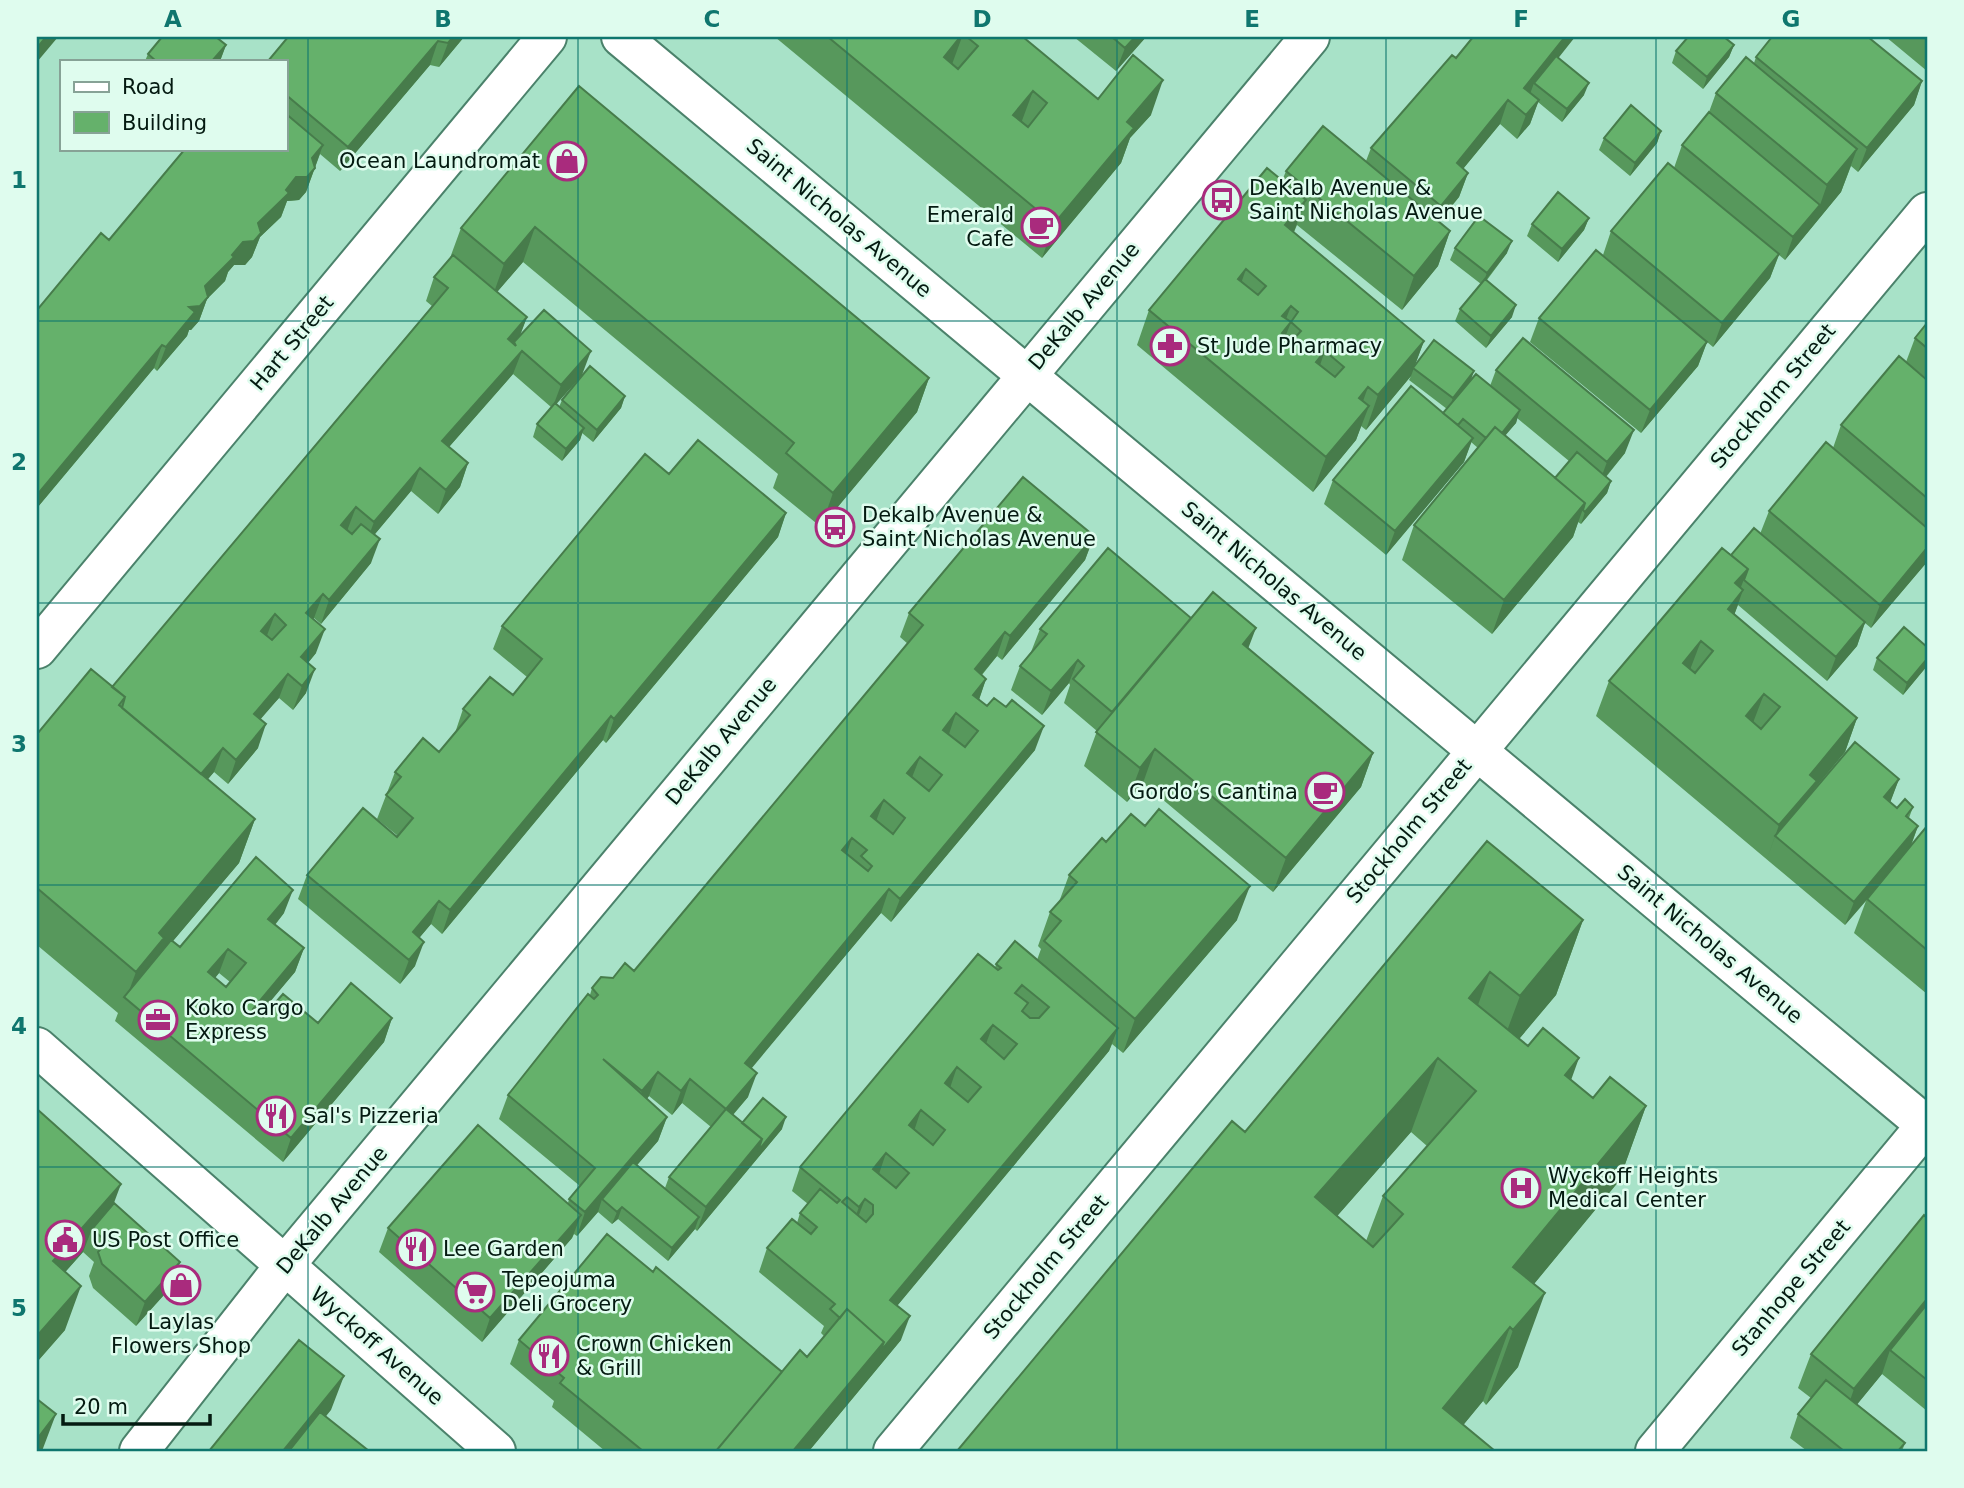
<svg xmlns="http://www.w3.org/2000/svg" width="1964" height="1488" viewBox="0 0 1964 1488" font-family="'DejaVu Sans',sans-serif">
<rect width="100%" height="100%" fill="#a8e2c8"/>
<g fill="none" stroke-linecap="round" stroke-linejoin="round">
<defs>
<path id="street" d="M621,37L1927,1126
M37,649L547,37
M37,1047L496,1451
M139,1451L285,1265L1310,37
M893,1451L1927,212
M1655,1451L1927,1124"/>
</defs>
<use href="#street" stroke="#4b826b" stroke-width="42"/>
<use href="#street" stroke="#fff" stroke-width="38"/>
</g>
<path fill="#57985c" fill-rule="evenodd" d="M464,37L439,67L430,65L340,171L320,154L306,192L299,200L287,201L281,217L260,237L252,257L245,265H234L228,272L225,281L207,299L199,321L191,330H189L187,336L157,371L154,368L37,508V310L109,240L285,149V61Z
M775,37H1023L1098,99L1151,115L1130,138L1121,163L1042,258Z
M1074,37H1146L1116,71Z
M1886,37H1927V71Z
M226,45L220,61H145L148,54Z
M1734,45L1729,57L1703,89L1672,63L1676,51Z
M1756,57L1922,81L1914,105L1858,172L1851,166L1841,192L1785,260L1779,255L1770,278L1713,347L1603,255L1611,231L1674,168L1682,145L1709,112L1716,93L1754,63Z
M1456,58H1558L1584,95L1562,122L1538,102L1530,124L1517,139L1500,124L1463,169L1468,173L1459,197L1439,222L1450,231L1438,266L1402,310L1297,225L1294,232L1424,341L1414,367L1470,382L1490,386L1496,370L1625,453L1606,477L1611,481L1607,493L1581,524L1578,522L1573,537L1492,634L1402,560L1414,525L1478,448L1471,442L1464,462L1386,555L1324,504L1333,480L1443,413L1447,409L1409,380L1411,376L1366,430L1361,426L1356,440L1313,492L1137,345L1149,310L1282,181L1286,171L1366,161L1371,148ZM1517,418L1569,461L1555,478L1505,435L1516,423Z
M579,86L929,378L917,412L821,527L773,488L778,474L523,262L497,292L527,317L519,337L583,374L625,396L621,408L593,442L582,433L580,440L562,461L533,437L537,424L551,407L513,374L449,447L468,463L460,487L438,514L411,491L374,535L371,563L321,624L314,618L313,619L316,653L308,663L306,693L293,710L279,698L273,704L260,719L258,748L228,784L214,772L207,780L255,819L239,863L173,941L180,947L284,913L275,925L304,948L295,972L259,1014L263,1017L318,1023L392,1018L384,1042L283,1162L115,1021L118,1013L37,945V734L112,687L432,306L426,301L434,277L450,258L461,228ZM578,380L562,400L559,407L556,404ZM219,973L230,982L226,987L215,978Z
M1661,131L1657,143L1630,176L1599,150L1604,138Z
M1589,218L1584,230L1558,262L1527,236L1532,224Z
M1455,248L1507,253L1487,280L1512,317L1486,348L1455,321L1460,309L1481,284L1450,260Z
M1539,318L1707,342L1698,366L1641,433L1530,342Z
M1927,323V379L1906,362L1915,338Z
M1927,380V562L1871,628L1865,623L1857,646L1827,681L1738,605L1734,615L1857,718L1845,752L1813,791L1899,779L1890,802L1897,808L1913,807L1909,818L1918,826L1911,846L1927,826V994L1854,933L1866,901L1845,925L1596,716L1609,681L1731,555L1760,534L1769,511L1833,448L1841,425Z
M669,474L786,513L778,537L606,743L603,740L442,934L431,924L419,938L415,966L400,984L298,899L307,875L398,836L377,819L395,772L439,752L455,733L463,709L513,695L527,677L493,649L502,626Z
M1094,536L1085,560L1002,660L997,656L982,675L986,679L979,700L1035,750L891,922L881,913L751,1068L748,1097L733,1115L742,1123L782,1129L697,1231L695,1229L668,1261L618,1219L612,1224L598,1212L577,1236L574,1234L572,1238L482,1342L379,1252L388,1228L568,1203L569,1199L580,1186L499,1119L508,1095L590,995L592,988L613,978L634,971L908,644L900,637L909,613ZM649,1096L672,1115L682,1103L711,1127L669,1177L665,1188L637,1165L658,1141L667,1117L647,1099Z
M1191,618L1248,649L1373,753L1361,787L1273,892L1143,783L1127,802L1084,766L1097,731L1064,703L1070,685L1069,683L1042,715L1011,690L1020,666L1031,652L1040,629Z
M1927,647V666L1903,695L1873,670L1877,658Z
M1487,841L1583,920L1556,995L1519,1039L1593,1098L1646,1106L1619,1181L1534,1284L1518,1367L1486,1405L1483,1401L1463,1425L957,1451L1245,1132ZM1411,1132L1427,1146L1383,1196L1366,1241L1337,1216Z
M1106,842L1237,920L1123,1053L1112,1044L1109,1051L897,1306L901,1340L809,1451H605L552,1407L554,1401L510,1364L519,1340L653,1272L782,1372L807,1357L824,1336L821,1333L824,1326L759,1272L767,1248L797,1223L800,1213L808,1204L792,1191L800,1167L995,968L996,964L1037,960L1041,949L1038,946L1050,912L1059,902L1069,875Z
M37,1109L114,1203L180,1262L172,1286L136,1326L93,1288L89,1276L94,1262L83,1252L65,1272V1330L37,1362Z
M1927,1218V1411L1882,1374L1857,1404L1905,1443L1902,1451H1807L1790,1438L1798,1414L1811,1398L1798,1388L1811,1354Z"/>
<path fill="#477c4b" d="M46,37H58L37,62V48Z
M453,37H464L439,67L448,43Z
M960,37H962L951,67L944,57Z
M1135,37H1146L1116,71L1125,48Z
M1565,37H1575L1537,85L1534,83L1530,94L1524,88Z
M438,41L430,65L340,171L348,147Z
M226,45L220,61H212Z
M1734,45L1729,57L1703,89L1707,77Z
M1163,80L1151,115L1130,138L1121,163L1042,258L1054,224L1127,122Z
M1922,81L1914,105L1858,172L1867,148Z
M1589,83L1584,95L1562,122L1567,109Z
M1033,91L1020,126L1013,115Z
M1508,100L1500,124L1448,187L1457,163Z
M1539,100L1530,124L1517,139L1526,115Z
M1661,131L1657,143L1630,176L1635,163Z
M323,145L306,192L299,200L287,201L281,217L260,237L252,257L245,265H234L228,272L225,281L207,299L199,321L191,330H189L187,336L157,371L166,347L189,307L205,286Z
M1857,149L1841,192L1785,260L1793,237L1820,205L1827,185Z
M1468,173L1459,197L1432,229L1441,206Z
M1306,200L1293,234L1285,225Z
M1589,218L1584,230L1558,262L1562,249Z
M535,227L523,262L492,298L504,264Z
M1450,231L1438,266L1402,310L1414,276Z
M1512,241L1507,253L1482,285L1487,273Z
M1779,254L1770,278L1713,347L1722,323Z
M1246,269L1234,304L1238,279Z
M1516,305L1512,317L1486,348L1491,336Z
M1291,306L1278,340L1282,316Z
M527,317L518,341L514,342L513,347L508,339Z
M1291,322L1278,356L1282,333Z
M1424,341L1411,376L1366,430L1378,395Z
M1707,342L1698,366L1641,433L1650,410Z
M162,345L154,368L37,508V495Z
M522,351L513,374L434,464L442,441Z
M591,351L582,375L552,409L561,385Z
M1325,351L1313,385L1316,362Z
M1474,371L1470,383L1449,410L1453,398Z
M929,378L917,412L821,527L833,493Z
M1368,387L1356,421L1359,398Z
M625,396L621,408L593,442L597,430Z
M1369,406L1356,440L1313,492L1326,457Z
M1520,410L1516,423L1488,456L1493,444Z
M584,428L580,440L562,461L566,449Z
M1634,430L1625,453L1598,486L1607,462Z
M1473,438L1464,462L1386,555L1395,531Z
M468,463L460,487L438,514L446,490Z
M420,468L411,491L365,546L374,522Z
M1611,481L1607,493L1581,524L1585,512Z
M1585,503L1573,537L1492,634L1504,600Z
M356,507L347,531L341,525Z
M786,513L778,537L606,743L614,719Z
M1094,536L1085,560L1002,660L1010,636Z
M380,539L371,563L321,624L329,600Z
M1927,548V562L1871,628L1880,605Z
M1748,569L1737,597L1743,590L1731,624L1715,644L1735,583Z
M323,594L314,618L297,637L306,613Z
M275,614L266,638L261,631Z
M1865,622L1857,646L1827,681L1836,657Z
M1256,628L1243,662V644Z
M325,629L316,653L293,681L301,657Z
M1005,632L997,656L966,693L975,669Z
M1701,641L1688,675L1683,663Z
M1927,659V666L1903,695L1907,683Z
M1078,660L1069,683L1042,715L1051,691Z
M315,669L306,693L293,710L302,686Z
M288,674L279,698L245,737L254,714Z
M986,679L978,702L973,695Z
M1764,694L1751,728L1746,716Z
M956,713L948,737L943,730Z
M611,716L603,740L442,934L450,910Z
M1857,718L1845,752L1814,789L1805,815L1775,836L1767,859L1779,825L1810,775Z
M266,724L258,748L228,784L236,760Z
M1044,726L1035,750L891,922L900,899Z
M223,748L214,772L186,805L194,781Z
M1155,749L1143,783L1127,802L1140,768Z
M1373,753L1361,787L1273,892L1286,858Z
M920,757L911,780L907,773Z
M1899,779L1890,803L1884,797Z
M884,800L875,824L871,816Z
M255,819L239,863L156,961L126,999L136,972L159,933Z
M1918,826L1909,850L1845,925L1854,902Z
M852,838L844,862L842,850Z
M1250,886L1237,920L1123,1053L1135,1019Z
M889,889L881,913L736,1087L745,1063Z
M293,890L284,913L260,943L268,919Z
M439,901L431,924L404,956L413,932Z
M1583,920L1556,995L1492,1071L1520,996Z
M424,942L415,966L400,984L409,960Z
M304,948L295,972L244,1033L253,1009Z
M228,949L219,973L200,996L208,972Z
M1490,972L1463,1046L1469,998Z
M392,1018L384,1042L283,1162L291,1138Z
M993,1025L984,1049L981,1039Z
M1118,1028L1109,1051L882,1324L890,1300Z
M1438,1058L1411,1132L1288,1272L1315,1197Z
M1579,1058L1552,1133L1565,1075Z
M957,1067L949,1091L945,1083Z
M658,1072L649,1096L633,1115L642,1091Z
M757,1073L748,1097L717,1133L726,1109Z
M690,1079L682,1103L672,1115L681,1091Z
M1646,1106L1619,1181L1486,1342L1513,1267Z
M921,1110L913,1134L909,1125Z
M667,1117L658,1141L605,1202L602,1199L598,1212L577,1236L585,1212Z
M786,1117L782,1129L697,1231L706,1207L762,1139Z
M886,1153L878,1177L873,1169Z
M121,1184L105,1227L92,1229L83,1252L37,1304L53,1261Z
M865,1199L856,1223L850,1231L859,1207Z
M622,1207L618,1219L612,1224L617,1212Z
M581,1215L572,1238L482,1342L490,1318Z
M699,1217L695,1229L668,1261L672,1248Z
M180,1262L172,1286L136,1326L145,1302Z
M81,1286L65,1330L37,1362V1336Z
M1545,1293L1518,1367L1486,1405L1513,1330Z
M1927,1299V1318L1890,1350L1882,1374L1842,1423L1854,1389Z
M910,1316L901,1340L809,1451H793L884,1342Z
M1510,1327L1483,1401L1442,1451L1443,1408Z
M344,1376L331,1410L298,1451H283Z
M56,1414L42,1451H37V1439Z"/>
<path fill="#65b16b" stroke="#477c4b" stroke-width="2" fill-rule="evenodd" d="M37,37H46L37,48Z
M162,37H216L226,45L212,61H156L148,54Z
M288,37H453L448,43L438,41L348,147L285,94V61H268Z
M828,37H960L944,57L958,69L978,46L967,37H1023L1098,99L1133,55L1163,80L1127,122L1134,128L1054,224ZM1033,91L1047,103L1028,127L1013,115Z
M1112,37H1135L1125,48Z
M1473,37H1565L1524,88L1539,100L1526,115L1508,100L1457,163L1468,173L1441,206L1371,148L1452,55L1456,58Z
M1688,37H1724L1734,45L1707,77L1676,51Z
M1772,37H1868L1922,81L1867,148L1756,57Z
M1556,56L1589,83L1567,109L1534,83Z
M1746,57L1857,149L1827,185L1716,93Z
M579,86L929,378L833,493L786,453L794,443L535,227L504,264L461,228Z
M1631,105L1661,131L1635,163L1604,138Z
M1709,112L1820,205L1793,237L1682,145Z
M285,113L323,145L312,158L315,168L307,177H296L286,190L289,193L258,223L261,233L254,241L243,242L232,255L234,257L205,286L208,297L200,306L189,307L195,312L166,347L162,345L37,495V310L101,233L109,240L185,149H285Z
M1323,126L1450,231L1414,276L1286,171Z
M1668,163L1779,254L1722,323L1611,231Z
M1267,168L1306,200L1285,225L1424,341L1378,395L1368,387L1359,398L1369,406L1326,457L1149,310ZM1246,269L1266,286L1258,295L1238,279ZM1291,306L1298,312L1291,322L1301,331L1292,341L1282,333L1291,322L1282,316ZM1325,351L1344,367L1335,377L1316,362Z
M1558,192L1589,218L1562,249L1532,224Z
M1479,216L1512,241L1487,273L1455,248Z
M1596,250L1707,342L1650,410L1539,318Z
M453,255L527,317L508,339L516,346L514,342L544,310L591,351L561,385L522,351L442,441L468,463L446,490L420,468L374,522L356,507L341,525L352,534L361,524L380,539L329,600L323,594L306,613L325,629L301,657L315,669L302,686L288,674L254,714L266,724L236,760L223,748L201,774L122,708L125,697L112,687L448,288L434,277ZM275,614L286,625L272,640L261,631Z
M1485,279L1516,305L1491,336L1460,309Z
M1927,323V348L1915,338Z
M1523,338L1634,430L1607,462L1496,370Z
M1434,340L1474,371L1453,398L1413,368Z
M1899,356L1927,380V498L1841,425Z
M590,366L625,396L597,430L562,400Z
M1476,374L1520,410L1502,433L1495,427L1486,438L1463,419L1458,425L1443,413Z
M1411,386L1473,438L1395,531L1333,480Z
M555,403L584,428L566,449L537,424Z
M1495,427L1585,503L1504,600L1414,525Z
M698,440L786,513L614,719L611,716L450,910L439,901L413,932L424,942L409,960L307,875L363,808L397,837L413,818L386,795L401,777L395,772L423,738L439,752L470,715L463,709L490,677L513,695L542,659L502,626L645,454L669,474Z
M1826,442L1927,528V548L1880,605L1769,511Z
M1577,452L1611,481L1585,512L1583,510L1585,503L1555,478Z
M1023,477L1094,536L1010,636L1005,632L975,669L986,679L973,695L987,706L994,698L1006,707L1012,700L1044,726L900,899L889,889L745,1063L757,1073L726,1109L690,1079L681,1091L658,1072L642,1091L603,1059L667,1117L585,1212L569,1199L595,1168L508,1095L588,994L594,999L598,995L592,988L601,977L613,978L625,963L634,971L923,625L909,613ZM956,713L978,731L965,747L943,730ZM920,757L942,775L929,791L907,773ZM884,800L905,818L893,834L871,816ZM852,838L867,850L861,856L872,866L868,871L842,850Z
M1754,528L1865,622L1836,657L1744,580L1748,569L1731,555Z
M1108,548L1191,618L1112,712L1073,679L1084,666L1078,660L1051,691L1020,666L1047,634L1040,629Z
M1722,548L1748,569L1735,583L1743,590L1728,609L1857,718L1810,775L1817,781L1779,825L1609,681ZM1701,641L1713,651L1695,673L1683,663ZM1764,694L1780,707L1761,729L1746,716Z
M1213,592L1256,628L1243,644L1373,753L1286,858L1155,749L1140,768L1096,732Z
M1904,627L1927,647V659L1907,683L1877,658Z
M91,669L125,697L119,705L255,819L159,933L164,938L136,972L37,888V734Z
M1855,742L1899,779L1884,797L1897,808L1905,799L1913,807L1906,816L1918,826L1854,902L1775,836Z
M1159,809L1250,886L1135,1019L1044,941L1061,921L1050,912L1077,882L1069,875L1102,838L1106,842L1131,814L1145,826Z
M1927,826V950L1867,899Z
M1487,841L1583,920L1520,996L1490,972L1469,998L1528,1046L1543,1028L1579,1058L1565,1075L1593,1098L1610,1077L1646,1106L1513,1267L1545,1293L1513,1330L1510,1327L1443,1408L1495,1451H957L1232,1121L1245,1132ZM1438,1058L1476,1091L1383,1196L1403,1214L1373,1247L1315,1197Z
M256,857L293,890L268,919L304,948L253,1009L263,1017L283,994L318,1023L351,983L392,1018L291,1138L124,997L171,940L180,947ZM228,949L246,963L226,987L208,972Z
M1015,941L1118,1028L890,1300L910,1316L880,1352L884,1342L847,1309L840,1318L830,1309L835,1304L767,1248L792,1219L811,1234L817,1227L800,1213L820,1189L837,1203L840,1200L800,1167L978,954L998,970L1001,968L996,964ZM1022,985L1049,1007L1039,1018H1030L1022,1011L1028,1003L1015,993ZM993,1025L1017,1044L1004,1059L981,1039ZM957,1067L981,1087L968,1102L945,1083ZM921,1110L945,1130L933,1145L909,1125ZM886,1153L909,1173L896,1188L873,1169ZM847,1197L859,1207L865,1199L873,1205V1214L866,1222L842,1202Z
M763,1098L786,1117L758,1151L762,1139L742,1123Z
M37,1109L121,1184L53,1261L81,1286L37,1336Z
M726,1109L762,1139L706,1207L669,1177Z
M478,1125L581,1215L490,1318L388,1228Z
M633,1162L699,1217L672,1248L622,1207L617,1212L602,1199Z
M114,1203L180,1262L145,1302L102,1264L98,1252L107,1242L92,1229Z
M1924,1215L1927,1218V1299L1854,1389L1811,1354Z
M607,1234L653,1272L656,1267L782,1372L716,1451H643L560,1383L564,1378L519,1340Z
M1927,1304V1380L1890,1350Z
M847,1309L884,1342L793,1451H716L800,1350L807,1357Z
M299,1340L344,1376L283,1451H209Z
M1826,1380L1905,1443L1898,1451H1844L1798,1414Z
M37,1399L56,1414L37,1439Z
M320,1412L369,1451H289Z"/>
<path fill="none" stroke="#0f766e" stroke-width="2" stroke-opacity="0.55" d="M308,37V1451M578,37V1451M847,37V1451M1117,37V1451M1386,37V1451M1656,37V1451M37,321H1927M37,603H1927M37,885H1927M37,1167H1927"/>
<defs>
<symbol id="shop-ring" viewBox="-11 -11 22 22"><circle r="9.5" fill="#dffcee" stroke="#a92b7d" stroke-width="1.5"/><path d="M-5-2.5h2.3a2.7 3.5 0 0 1 5.4 0H5L5.5 6h-11ZM-1.5-2.5h3a1.5 2.3 0 0 0-3 0Z" fill="#a92b7d"/></symbol>
<symbol id="bus-ring" viewBox="-11 -11 22 22"><circle r="9.5" fill="#dffcee" stroke="#a92b7d" stroke-width="1.5"/><path d="M-5-6H5V4H4V6H2V4H-2V6H-4V4H-5ZM-3.5-4V0h7V-4ZM-3.5 1.2v1.5H-2V1.2ZM2 1.2v1.5H3.5V1.2Z" fill="#a92b7d"/></symbol>
<symbol id="cafe-ring" viewBox="-11 -11 22 22"><circle r="9.5" fill="#dffcee" stroke="#a92b7d" stroke-width="1.5"/><path d="M-5.5-4.5H6V0H3Q3 3.5 0 3.5H-2.5Q-5.5 3.5-5.5 0ZM3-3.2v2h1.7v-2ZM-6 4.5H4V6H-6Z" fill="#a92b7d"/></symbol>
<symbol id="pharmacy-ring" viewBox="-11 -11 22 22"><circle r="9.5" fill="#dffcee" stroke="#a92b7d" stroke-width="1.5"/><path d="M-2-6h4v4h4v4h-4v4h-4v-4h-4v-4h4Z" fill="#a92b7d"/></symbol>
<symbol id="office-ring" viewBox="-11 -11 22 22"><circle r="9.5" fill="#dffcee" stroke="#a92b7d" stroke-width="1.5"/><path d="M-6-3h4V-5.5h4V-3h4V5H-6ZM-1-4.5V-3h2v-1.5ZM-6 0V1H6V0Z" fill="#a92b7d"/></symbol>
<symbol id="restaurant-ring" viewBox="-11 -11 22 22"><circle r="9.5" fill="#dffcee" stroke="#a92b7d" stroke-width="1.5"/><path d="M-5-6h1v4h1v-4h1v4h1v-4h1v5L-1.5 .5V6h-2V.5L-5-1ZM5-6V6H3V1.5H1.5Q1.5-4 5-6Z" fill="#a92b7d"/></symbol>
<symbol id="hospital-ring" viewBox="-11 -11 22 22"><circle r="9.5" fill="#dffcee" stroke="#a92b7d" stroke-width="1.5"/><path d="M-5-5h3v3.5h4V-5h3V5h-3V1.5h-4V5h-3Z" fill="#a92b7d"/></symbol>
<symbol id="civic-ring" viewBox="-11 -11 22 22"><circle r="9.5" fill="#dffcee" stroke="#a92b7d" stroke-width="1.5"/><path d="M-.6-6.5H3V-4.5H.6V-3L4-1V1h2V6H-6V1h2V-1L-.6-3ZM-1.2 2.5V6h2.4V2.5Z" fill="#a92b7d"/></symbol>
<symbol id="supermarket-ring" viewBox="-11 -11 22 22"><circle r="9.5" fill="#dffcee" stroke="#a92b7d" stroke-width="1.5"/><path d="M-6-5.5h2.5l.6 2H6L4.5 2H-2.5L-4.4-4H-6ZM-1.5 3.2a1.3 1.3 0 1 0 .1 0ZM3 3.2a1.3 1.3 0 1 0 .1 0Z" fill="#a92b7d"/></symbol>
</defs>
<g fill-rule="evenodd">
<use href="#shop-ring" x="545" y="139" width="44" height="44"/>
<use href="#bus-ring" x="1200" y="178" width="44" height="44"/>
<use href="#cafe-ring" x="1019" y="205" width="44" height="44"/>
<use href="#pharmacy-ring" x="1148" y="324" width="44" height="44"/>
<use href="#bus-ring" x="813" y="505" width="44" height="44"/>
<use href="#cafe-ring" x="1303" y="770" width="44" height="44"/>
<use href="#office-ring" x="136" y="998" width="44" height="44"/>
<use href="#restaurant-ring" x="254" y="1094" width="44" height="44"/>
<use href="#hospital-ring" x="1499" y="1166" width="44" height="44"/>
<use href="#civic-ring" x="43" y="1218" width="44" height="44"/>
<use href="#restaurant-ring" x="394" y="1227" width="44" height="44"/>
<use href="#shop-ring" x="159" y="1263" width="44" height="44"/>
<use href="#supermarket-ring" x="453" y="1270" width="44" height="44"/>
<use href="#restaurant-ring" x="527" y="1334" width="44" height="44"/>
</g>
<g text-anchor="middle" dominant-baseline="central" stroke-width="5" stroke-linejoin="round" paint-order="stroke">
<g font-size="21" fill="#041a11" stroke="#dffcee" text-anchor="start">
<text x="540" y="161" text-anchor="end">Ocean Laundromat</text>
<text x="1249" y="188">DeKalb Avenue &amp;<tspan x="1249" dy="24">Saint Nicholas Avenue</tspan></text>
<text x="1014" y="215" text-anchor="end">Emerald<tspan x="1014" dy="24">Cafe</tspan></text>
<text x="1197" y="346">St Jude Pharmacy</text>
<text x="862" y="515">Dekalb Avenue &amp;<tspan x="862" dy="24">Saint Nicholas Avenue</tspan></text>
<text x="1298" y="792" text-anchor="end">Gordo’s Cantina</text>
<text x="185" y="1008">Koko Cargo<tspan x="185" dy="24">Express</tspan></text>
<text x="303" y="1116">Sal's Pizzeria</text>
<text x="1548" y="1176">Wyckoff Heights<tspan x="1548" dy="24">Medical Center</tspan></text>
<text x="92" y="1240">US Post Office</text>
<text x="443" y="1249">Lee Garden</text>
<text x="502" y="1280">Tepeojuma<tspan x="502" dy="24">Deli Grocery</tspan></text>
<text x="181" y="1322" text-anchor="middle">Laylas<tspan x="181" dy="24">Flowers Shop</tspan></text>
<text x="576" y="1344">Crown Chicken<tspan x="576" dy="24">&amp; Grill</tspan></text>
</g>
<g font-size="21" fill="#041a11" stroke="#dffcee">
<text transform="translate(839 218) rotate(40)">Saint Nicholas Avenue</text>
<text transform="translate(1084 306) rotate(-50)">DeKalb Avenue</text>
<text transform="translate(292 343) rotate(-50)">Hart Street</text>
<text transform="translate(1773 396) rotate(-50)">Stockholm Street</text>
<text transform="translate(1274 581) rotate(40)">Saint Nicholas Avenue</text>
<text transform="translate(721 741) rotate(-50)">DeKalb Avenue</text>
<text transform="translate(1409 831) rotate(-50)">Stockholm Street</text>
<text transform="translate(1710 944) rotate(40)">Saint Nicholas Avenue</text>
<text transform="translate(332 1210) rotate(-50)">DeKalb Avenue</text>
<text transform="translate(1046 1267) rotate(-50)">Stockholm Street</text>
<text transform="translate(1791 1288) rotate(-50)">Stanhope Street</text>
<text transform="translate(377 1346) rotate(41)">Wyckoff Avenue</text>
</g>
</g>
<rect width="1964" height="1488" fill="none" stroke="#dffcee" stroke-width="77"/>
<rect x="60" y="60" width="228" height="91" fill="#dffcee" stroke="#87a296" stroke-width="2"/>
<rect x="74" y="82" width="35" height="10" fill="#ffffff" stroke="#87a296" stroke-width="2"/>
<text x="122" y="94" font-size="21" fill="#041a11">Road</text>
<rect x="74" y="112" width="35" height="21" fill="#65b16b" stroke="#87a296" stroke-width="2"/>
<text x="122" y="130" font-size="21" fill="#041a11">Building</text>
<path d="M63 1414v10h147v-10" fill="none" stroke="#041a11" stroke-width="3.5"/>
<text x="74" y="1414" font-size="21" fill="#041a11" stroke="#dffcee" stroke-width="5" paint-order="stroke">20 m</text>
<rect x="38" y="38" width="1888" height="1412" fill="none" stroke="#0f766e" stroke-width="2.5"/>
<g font-size="23" text-anchor="middle" font-weight="bold" fill="#0f766e">
<text x="173" y="27">A</text>
<text x="443" y="27">B</text>
<text x="712" y="27">C</text>
<text x="982" y="27">D</text>
<text x="1252" y="27">E</text>
<text x="1521" y="27">F</text>
<text x="1791" y="27">G</text>
<text x="19" y="188">1</text>
<text x="19" y="470">2</text>
<text x="19" y="752">3</text>
<text x="19" y="1034">4</text>
<text x="19" y="1316">5</text>
</g>
</svg>
